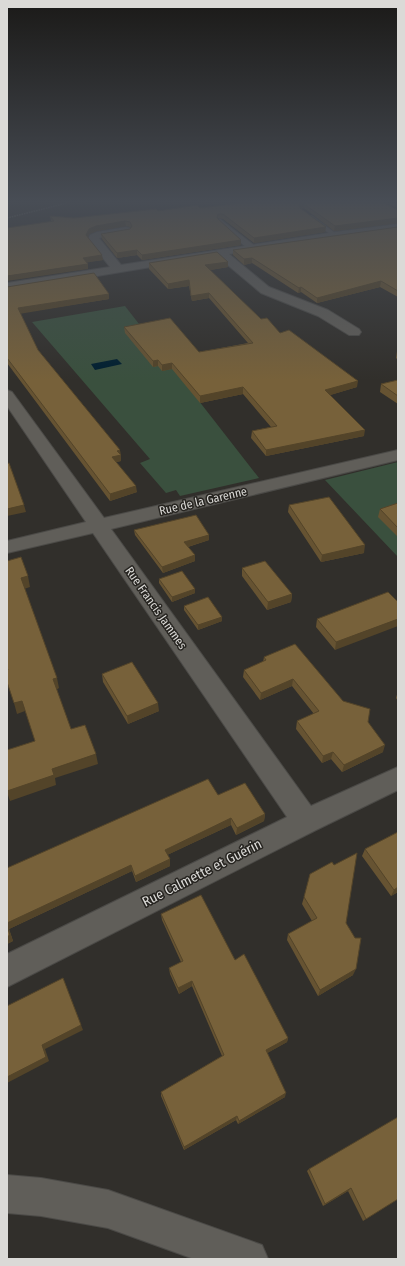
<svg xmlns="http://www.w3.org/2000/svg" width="405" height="1266" viewBox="0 0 405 1266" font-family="'Fira Sans Condensed',sans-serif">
<rect width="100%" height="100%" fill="#312f2b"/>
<path fill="#3a503e" d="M125,306L259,478L180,496L176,490L166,493L140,463L150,459L32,322Z
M398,462V557L325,480Z"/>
<path fill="#001f30" d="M117,359L122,364L95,370L91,364Z"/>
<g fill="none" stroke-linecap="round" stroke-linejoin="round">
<defs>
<path id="service" d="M308,216H312L338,235L333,236L308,218Z
M220,219L255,246V250H249L218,222L217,221Z"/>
<path id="minor" d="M398,224V230L229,254L269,287L328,310L359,329L361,332L359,335H349L318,316L261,293L217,256L7,291V283L110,267L88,239L90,235L97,232L126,227L130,228L131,230L130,232L99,238L121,265L335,232Z
M7,390L12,392L104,518L398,450V460L111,529L311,806L398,767V790L316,830L7,987V954L287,817L93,533L7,553V541L86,522L7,406Z
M7,1175L41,1178L108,1190L262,1245L268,1259H194L108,1228L41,1216L7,1213Z"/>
</defs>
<use href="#service" stroke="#4b4a47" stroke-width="2"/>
<use href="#minor" stroke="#4b4a47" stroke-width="2"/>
<path stroke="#72706c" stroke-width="1.5" stroke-dasharray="1.5 1" stroke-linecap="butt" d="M7,218L67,203"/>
<use href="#service" fill="#605e59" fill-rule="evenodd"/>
<use href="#minor" fill="#605e59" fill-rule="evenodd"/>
</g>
<path fill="#665332" d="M241,203H384L398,210V223L334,231L304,208L300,209L326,227L325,232L254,243L223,219L218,218L241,245L142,260L137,255L117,258L102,239L101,234L130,229L131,227H130L126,226L97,231L89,234L88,237L103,260L87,262L88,264V269L51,221L50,216L74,218L158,211L200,208Z
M386,203H398V208Z
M398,227V297L380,287L317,303L301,292L298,293L252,263L244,265L233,255V250Z
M228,262V267L210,270L261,319L357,387L330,395L364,436L266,456L251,438L252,431L271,427L243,394L200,403L172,369L162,371L158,366L153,367L125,333L124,327L199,352L248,343L209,298L192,301L189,286L168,289L149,269V263Z
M7,287L109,294V299L20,313L38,350L120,450L121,461L116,462L137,492L110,501L7,363Z
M397,351H398V360L396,358Z
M398,380V404L380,392L381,384Z
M398,503V537L378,517L380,509Z
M289,505L364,553L321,562L288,512Z
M134,530L209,540L188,547L195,561L163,573L135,535Z
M242,568L292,594L291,602L267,610L242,576Z
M159,579L195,589V593L172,602L159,583Z
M398,602L335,650L316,627L317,619Z
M184,606L222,617V621L198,630L184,610Z
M264,657L343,701L368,722L383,752L342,772L331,759L322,763L296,729L297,721L314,714L292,686L260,700L243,677L244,670L263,662Z
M102,674L159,711L128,724L103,682Z
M398,691V701L396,698Z
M218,795L265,814L264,821L236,835L231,825L167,855L170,859V866L136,882L132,871L9,929L13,941L7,944V868Z
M398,832V892L391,896L362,856L365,849Z
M304,897L346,923L353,975L318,996L287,940L288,934L312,921L302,904Z
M161,914L235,960L288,1038L287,1042L267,1053L285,1097L238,1124L236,1120L184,1150L161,1096V1092L222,1056L192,986L179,994L170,974L169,968L181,962L162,920Z
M309,1169L398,1199L363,1221L348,1191L323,1206L307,1171Z"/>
<path fill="#534429" d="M299,204H304V208L299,209Z
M398,218V223L334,231L335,226Z
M125,221L126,226L97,231L89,234L87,240L86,235L89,229L96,226Z
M326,227L325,232L254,243V238Z
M241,240V245L142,260V255Z
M137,250V255L117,258V253Z
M102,255L103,260L84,263L83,258Z
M252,258V263L244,265V259Z
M228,262V267L205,271V265Z
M88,264V269L7,281V276Z
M189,280V286L168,289V284Z
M381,281L380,287L317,303V298Z
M301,287V292L298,293L299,288Z
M209,293V298L192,301L191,296Z
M109,294V299L19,314L18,308Z
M158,360V366L153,367V361Z
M172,363V369L162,371V365Z
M358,381L357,387L324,397L325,390Z
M243,387V394L200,403V396Z
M365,430L364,436L266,456V450Z
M120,450L121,461L113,463L112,457L117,451Z
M136,486L137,492L110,501V494Z
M24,505L26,512L7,516V509Z
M209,535V540L184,548V542Z
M365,545L364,553L321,562L322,555Z
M195,555V561L163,573L162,567Z
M28,576L30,587L24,589L21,578Z
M195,589V593L172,602V597Z
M292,594L291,602L267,610L268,602Z
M222,617V621L198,630V625Z
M398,619V626L335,650L336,642Z
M57,678L59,688L56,690L53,679Z
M293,679L292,686L260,700L261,693Z
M22,701L25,711L17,714L14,703Z
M158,703L159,711L128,724L127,716Z
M385,745L383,752L342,772L344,765Z
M333,752L331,759L322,763L323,756Z
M96,754L98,764L55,778L56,785L10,801L8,795H7V789L52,769Z
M265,814L264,821L236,835L237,828Z
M231,818V825L165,856V850Z
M170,859V866L136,882L135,876Z
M131,865L132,871L9,929L13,941L7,944V923Z
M398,887V892L391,896L394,890Z
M356,969L353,975L318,996L320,990Z
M63,978L83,1030L45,1049L49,1061L7,1083V1077L42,1045Z
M192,981V986L179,994L178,988Z
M288,1038L287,1042L264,1055L266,1050Z
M286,1093L285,1097L238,1124L239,1121Z
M237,1116L236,1120L184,1150V1147Z
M351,1188L348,1191L323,1206L325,1204Z"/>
<path fill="#77613a" stroke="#534429" d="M241,203H384L398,210V218L335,226L304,204H299L300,208L326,227L254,238L223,214H218L217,218L241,240L142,255L137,250L117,253L101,234L130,229L132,226L130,222L125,221L96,226L89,229L86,235L102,255L83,258L88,264L7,276V228L54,221L50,216L74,218L156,209L158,211L197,205L200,208Z
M398,227V291L381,281L317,298L301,287L299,288L252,258L244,259L233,250Z
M217,252L228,262L205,265L261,319L267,318L280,333L289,330L358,381L325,390L365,430L266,450L252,431L277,426L243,387L200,396L172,363L162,365L158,360L153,361L124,327L170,318L199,352L253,343L209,293L191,296L189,280L168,284L149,263Z
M94,273L109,294L18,308L38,350L120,450L117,451L121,455L112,457L136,486L110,494L7,358V287Z
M398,380V396L381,384Z
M9,463L24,505L7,509V464Z
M329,497L365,545L322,555L289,505Z
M398,503V528L380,509Z
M196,515L209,535L184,542L195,555L162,567L134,530Z
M21,557L28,576L21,578L57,678L53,679L71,729L85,725L96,754L52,769L54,775L7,791V750L35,741L22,701L14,703L7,682V670H8L7,667V561Z
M265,561L292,594L268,602L242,568Z
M182,571L195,589L172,597L159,579Z
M388,592L398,602V619L336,642L317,619Z
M208,597L222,617L198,625L184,606Z
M295,644L343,701L370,709L368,722L385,745L344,765L333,752L323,756L297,721L319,711L293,679L261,693L244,670L266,660L264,657Z
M132,662L158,703L127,716L102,674Z
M208,779L218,795L245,783L265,814L237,828L231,818L165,850L170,859L153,867L135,876L131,865L7,923V868Z
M398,832V887L394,890L365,849Z
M357,853L346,923L355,938H361L356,969L320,990L288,934L317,918L304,897L310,874L332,862L334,865Z
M201,895L235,960L244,954L288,1038L266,1050L286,1093L239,1121L237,1116L184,1147L161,1092L224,1055L192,981L178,988L169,968L183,961L161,914Z
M7,926L10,935L7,937Z
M63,978L81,1025L42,1045L46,1057L7,1077V1006Z
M398,1117V1199L366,1219L351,1188L325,1204L309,1169Z"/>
<linearGradient id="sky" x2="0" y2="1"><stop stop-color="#1b1a18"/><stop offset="0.53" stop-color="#484d55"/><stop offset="1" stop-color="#484d55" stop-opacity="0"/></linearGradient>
<rect width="405" height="380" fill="url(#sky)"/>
<g text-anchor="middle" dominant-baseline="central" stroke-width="3" stroke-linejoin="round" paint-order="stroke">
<g font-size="12" fill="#dbdad7" stroke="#272521">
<text transform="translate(203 501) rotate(-13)">Rue de la Garenne</text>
<text transform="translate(156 608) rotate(55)">Rue Francis Jammes</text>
</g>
<g font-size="14" fill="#dbdad7" stroke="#272521">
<text transform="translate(202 873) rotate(-27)">Rue Calmette et Guérin</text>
</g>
</g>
<rect width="405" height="1266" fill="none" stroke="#dbdad7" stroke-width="16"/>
</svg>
